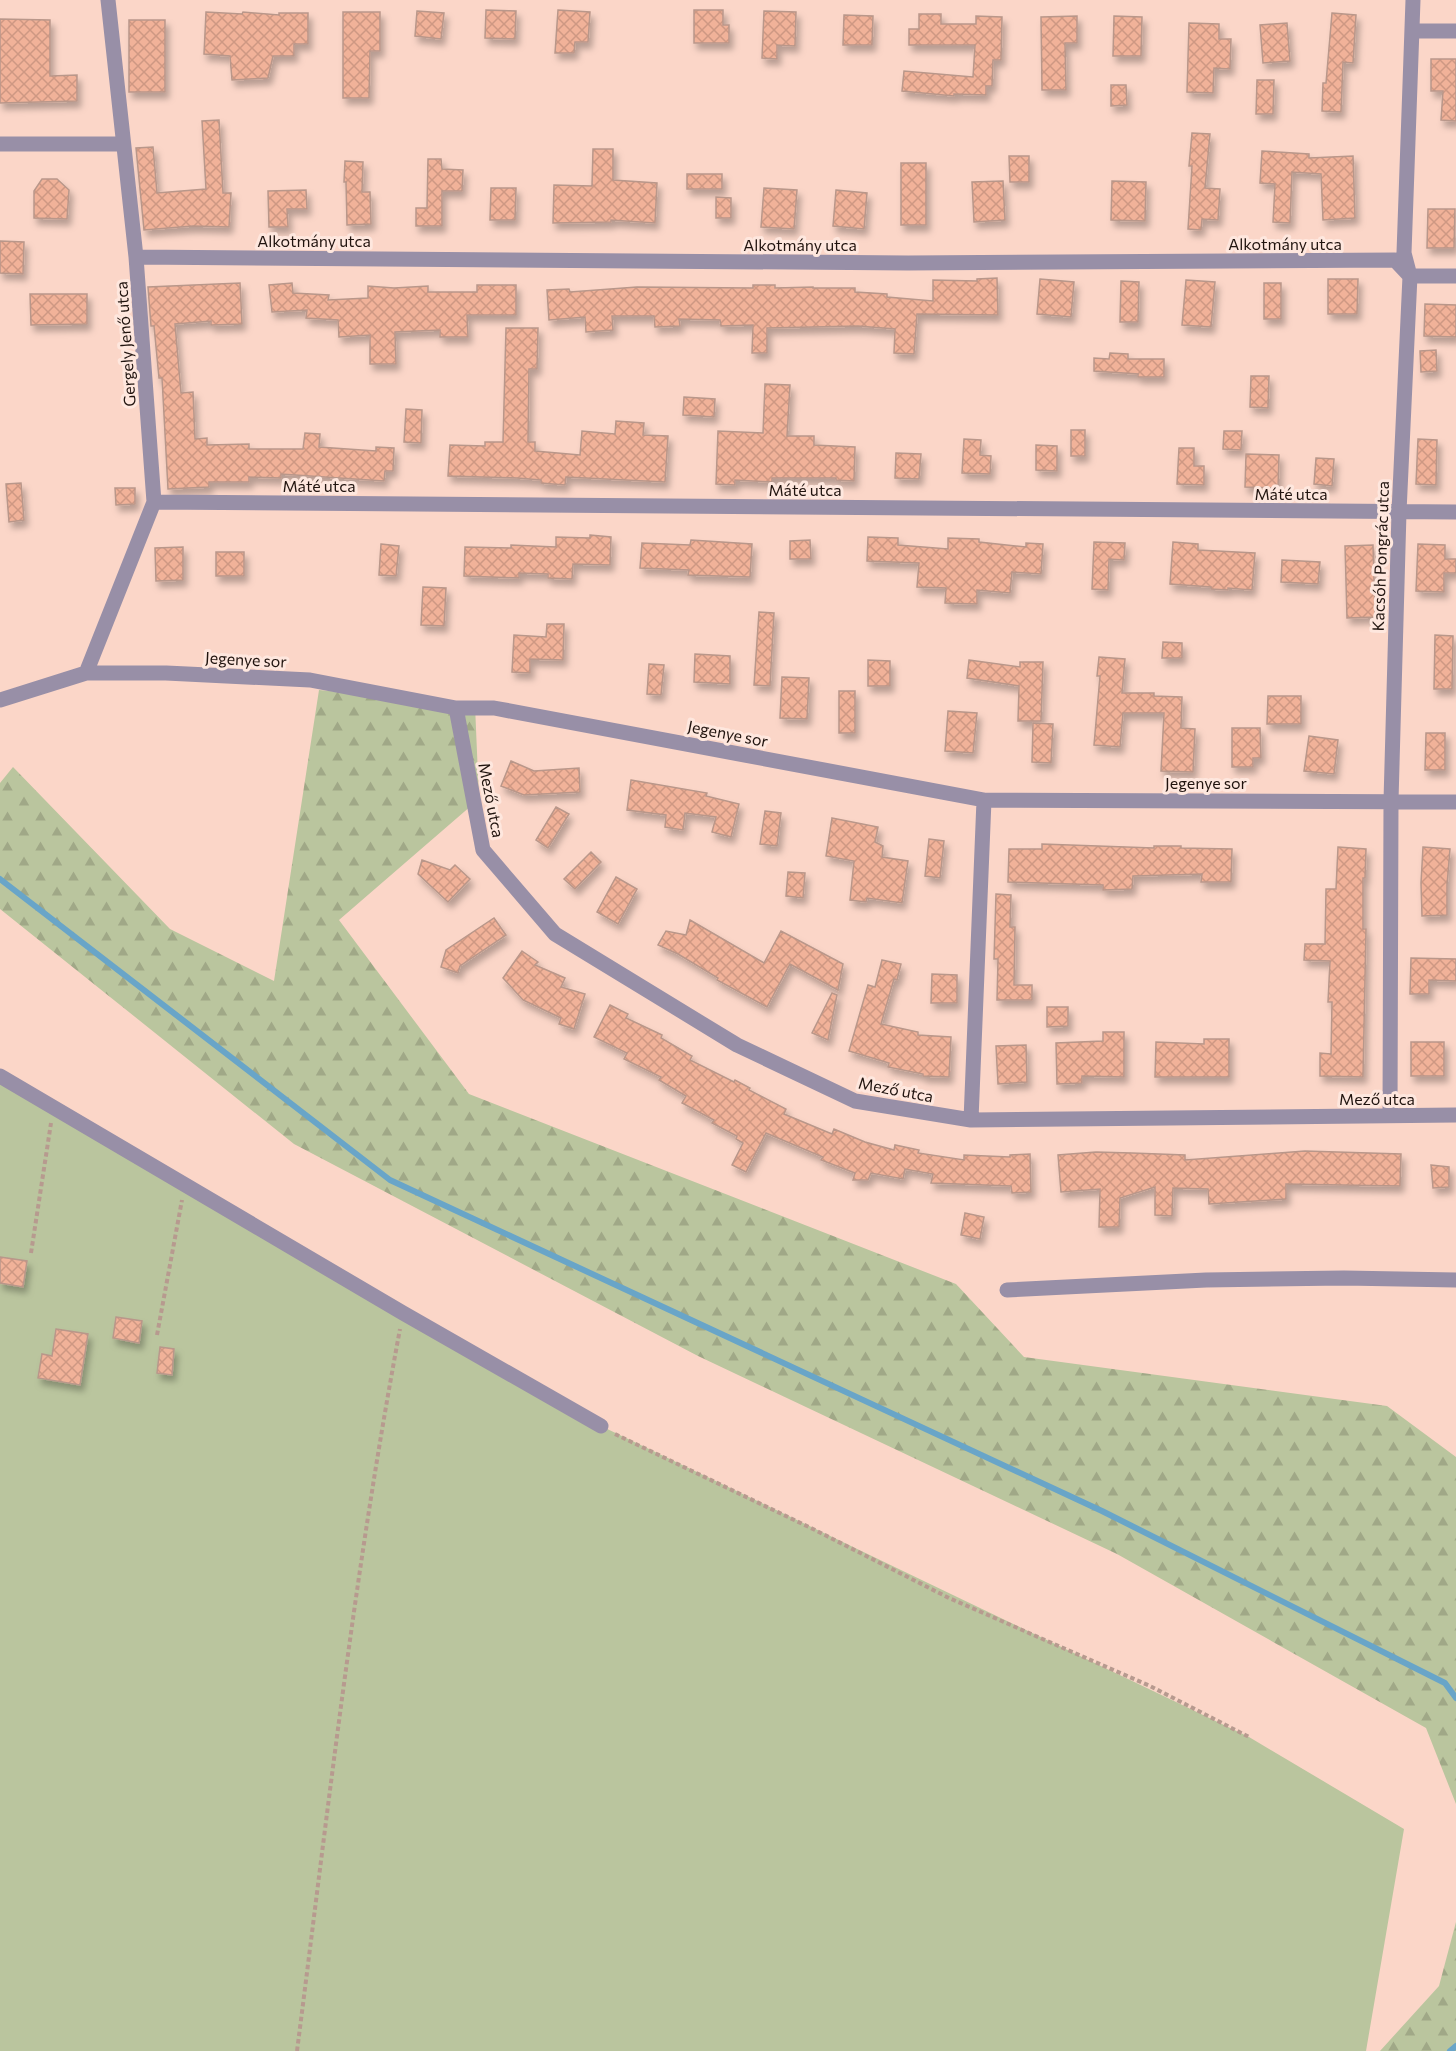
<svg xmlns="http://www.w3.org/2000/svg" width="1456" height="2051" viewBox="0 0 1456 2051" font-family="Commissioner,sans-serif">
<defs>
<pattern id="forest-firs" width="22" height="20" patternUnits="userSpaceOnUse" patternTransform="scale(1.5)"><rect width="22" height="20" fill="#bac59e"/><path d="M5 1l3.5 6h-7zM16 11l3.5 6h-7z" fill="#a0a887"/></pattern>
<pattern id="building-cross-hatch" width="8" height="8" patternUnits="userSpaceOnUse" patternTransform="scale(1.5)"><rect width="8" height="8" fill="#f1b299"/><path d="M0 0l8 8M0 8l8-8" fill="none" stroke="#ce9883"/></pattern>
<filter id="shadow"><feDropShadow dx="3.5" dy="6" stdDeviation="3" flood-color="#0004"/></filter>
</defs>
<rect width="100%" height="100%" fill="#fbd6c8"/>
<path fill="url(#forest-firs)" d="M319,690L475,705L479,799L339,920L469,1094L956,1284L1024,1357L1387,1406L1456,1457V1804L1426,1728L1117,1554L698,1356L294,1144L0,909V783L13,767L170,929L274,981Z
M1456,1922V2051H1380L1439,1986Z"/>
<path fill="#bac59e" d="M0,1076L601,1426L1249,1737L1404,1829L1366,2051H0Z"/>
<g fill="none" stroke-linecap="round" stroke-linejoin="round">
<path stroke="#69a5c8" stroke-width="6" d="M0,879L390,1180L1102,1511L1445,1683L1456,1698
M1450,2051L1456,2046"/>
</g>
<path fill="url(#building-cross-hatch)" stroke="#b9978a" stroke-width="1.5" filter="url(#shadow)" d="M486,10L516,11L515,39L485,38Z
M558,10L590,12L588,42H575L574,53H555Z
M694,10H723V25H729V43H694Z
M417,11L444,13L441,39L415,36Z
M764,11L796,12L795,46L777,45V59L762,58Z
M206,12L242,14L243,12L279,15V13H308V44H294V56H273L268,78L232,80L230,56L204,54Z
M343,12H380V51H370L369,98H343Z
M1332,13L1356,15L1353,63L1343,62L1341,112L1322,111L1323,83H1326Z
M919,14H941V24H976V16L1002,17L1001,60H993L992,86H986V95L954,94V96L902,91L904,71L973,77L975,45H909V29H919Z
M844,15L873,16L872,45H843Z
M1077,16V43H1065L1066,90H1042L1041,17Z
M1114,16L1142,17L1141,56H1113Z
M0,19L50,20V76L77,75V101L0,103Z
M129,20H165V92H129Z
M1189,23L1219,24V39H1231L1230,69L1214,68L1213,93L1187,92Z
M1287,23L1290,61L1263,63L1260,25Z
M1431,59H1456V121L1441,120L1443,91H1431Z
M1257,80H1274L1273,114H1256Z
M1111,85H1126L1127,105L1111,106Z
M219,120L223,193H231L229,227L193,226L144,230L136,148L153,147L157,193L206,189L202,121Z
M1192,133L1210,134L1205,188L1220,189L1218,220L1202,219L1201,230L1188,229L1192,166H1189Z
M593,149H613V180L657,183L655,223L611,220V222L553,223L554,185L592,186Z
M1262,151L1309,154V158L1353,156L1355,218L1323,220L1321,174L1292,172L1290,223L1273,222L1275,184L1260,183Z
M1009,156H1029V182H1010Z
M428,159H441L442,169L463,170L462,191H442V226H416V208H427Z
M345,161L363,162L362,192H370L371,224L347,225L346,182H344Z
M901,163H926V225H901Z
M687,174H722V189H687Z
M42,179H57L69,190L67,219L34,218V191Z
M1003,181L1005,220L974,222L972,182Z
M1112,181L1146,182L1145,221L1111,220Z
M491,188H516L515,220H490Z
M764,188L797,190L794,229L761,227Z
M306,190L307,209H287L288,227H269L268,191Z
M836,190L867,193L864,229L833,226Z
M716,197L731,198V218H716Z
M1428,209H1455L1454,248H1427Z
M0,241L24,242L23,274L0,273Z
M997,278L998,315L917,314L914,354L894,353L895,329L858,326L767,328V353H752L753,325L721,326L720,320L679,319L680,326L655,327L654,316H612L613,330L586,332L585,317L549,320L547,290L569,289L570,292L637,287L753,288V285H775V288L813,287V288H855V292L887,294V297L933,301V280L977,281V279Z
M1040,279L1074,282L1071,317L1037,314Z
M1328,279H1358L1357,314H1328Z
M1186,280L1215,282L1211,327L1182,325Z
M1121,281L1139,282L1138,322H1120Z
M240,283L242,324L211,325V321L175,324L181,393L193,392L195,439L207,438V445L249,444V449H303L305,433L320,434L319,447L376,451V447L394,448L393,471H385L384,481L281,474V478L249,477V482H209V487L168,489L162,378H159L154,326H151L148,287Z
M292,283L293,293L329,295L328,300L368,298V286L394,288L428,286V292H477V285H516V315H467L468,337H440V330L395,332L396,364H370V335L339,337L338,320L306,318L307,310L272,312L269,285Z
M1264,283H1281V319H1264Z
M30,294H87V324L31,325Z
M1425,304L1456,305V337L1424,336Z
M506,328H538L537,369H529L528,442H535V451L580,455L582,431L615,434L616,421L644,423L643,435L668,436L665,482L566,477L565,485L541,483V480L517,478L448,476L450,445L485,446V442H503Z
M1436,350L1437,371L1421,372L1420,351Z
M1110,353L1128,354V359H1164V377H1138V374L1094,371V358L1109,359Z
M1251,376H1269L1268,408L1250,407Z
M765,384L790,385L787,436H814V445L855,447L854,481L836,480V478H772V482L735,480V485L716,484L718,431L763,433Z
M684,397L715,399L714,417L683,415Z
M406,409L422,410L421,443L404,442Z
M1071,430H1085V456H1071Z
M1224,431H1242L1241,450L1223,449Z
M964,439L981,440L980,455L991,456L990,474L962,473Z
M1418,439L1437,440L1436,485L1416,484Z
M1036,445L1057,446V471L1036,470Z
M1179,448H1194V466H1204V485L1177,484Z
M896,453L921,454L919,479L895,478Z
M1246,454L1279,455L1278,488L1245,487Z
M1316,458L1334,459L1332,486L1314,484Z
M21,483L24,520L9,522L6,484Z
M115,488H135V504L116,505Z
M590,535L611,537L610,565L573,564L572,579L548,578V574L519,573V578L464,576L465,547L511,548V545L556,547V537L590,538Z
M868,537L898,538V545L948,549V538L979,539V542L1026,547V543L1043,544L1041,574L1012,572L1010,593L977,590V604L945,603L946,588L917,587L919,563L867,561Z
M691,540L752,544L750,577L688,575L689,570L640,568L642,543L690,545Z
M810,540L811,559H790V541Z
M1094,542L1125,543L1124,560L1109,559L1108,590L1092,589Z
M1173,542L1198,544V550L1255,553L1252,590L1228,588V590L1211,589V587L1170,584Z
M381,544L399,546L396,576L379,575Z
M1418,544L1445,545V559H1456V573H1444V592L1416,591Z
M1373,545L1375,617L1347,618L1345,546Z
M183,547V580L156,581L155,548Z
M216,552H244V576H216Z
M1282,560L1320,562L1318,584L1281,582Z
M423,587L446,588L444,626L421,625Z
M759,612L774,613L770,686L754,685Z
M547,624H564L563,660L530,659V673L512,672L514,635L546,637Z
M1435,635L1453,636L1452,689H1434Z
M1163,642L1182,643V658H1162Z
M695,654L730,656V684L694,682Z
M1099,657L1125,659L1122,693H1154V696L1182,697L1181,728L1195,729L1193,772L1161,771L1164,713H1123L1120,747L1094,745L1100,676H1097Z
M868,660L890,661V686H868Z
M969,660L1020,667V662H1043L1041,721H1018L1019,686L967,678Z
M649,664L664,665L661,695L647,694Z
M782,677L809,678L807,719L780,718Z
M839,691H855V733H839Z
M1268,696H1301V724H1267Z
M948,711L977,713L973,753L945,751Z
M1033,723L1053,724L1051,763L1032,762Z
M1232,728H1260L1261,758H1253V767H1232Z
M1426,733H1445V770H1425Z
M1309,736L1338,740L1334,774L1304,771Z
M511,761L534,771L579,768L580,792L524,795L501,786Z
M631,780L707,793L706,796L739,804L731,837L712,832L716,817L685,813L683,830L665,827L666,815L627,810Z
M556,807L569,814L548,848L536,840Z
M765,811L781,813L777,846L760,844Z
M832,818L878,827L875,842L883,846L882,857L908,861L902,903L867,898L866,902L850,900L854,861L826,856Z
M929,839L944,841L940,878L925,876Z
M1042,844L1154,848V846H1181V848L1232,849L1231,882H1201L1202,874L1133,876L1132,889L1103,890V885L1008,882L1009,849H1042Z
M1338,847L1366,849L1365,878H1363V929H1366L1363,1077L1320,1076V1053L1331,1054L1332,1002H1328L1330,961L1304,960L1305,944H1325L1326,889H1336Z
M1423,847L1450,849L1447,885V915L1422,916L1421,883Z
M591,852L601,862L575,889L564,879Z
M422,860L450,870L455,865L470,879L448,902L418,874Z
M788,872L805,873L803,898L786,896Z
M616,877L637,889L618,924L597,912Z
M996,894L1011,895L1010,927H1015L1014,985H1032V1000H997L998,959H994Z
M494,918L506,935L460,966L458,973L441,967L446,950Z
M690,920L764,963L781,931L843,964L838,990L790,964L767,1007L717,980L718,978L678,954L658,945L666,931L686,935Z
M522,951L538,962L535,965L565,978L561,987L585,994L574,1029L559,1024L561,1018L523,1000L503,978Z
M1411,958L1456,959V981L1429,980V994H1410Z
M882,960L901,964L897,980L894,979L881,1024L918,1032V1035L951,1037L949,1077L923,1076V1074L888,1067L889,1063L849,1051L868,985L875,987Z
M932,974L957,975V1003H931Z
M832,993L837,995L828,1040L812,1033Z
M610,1005L628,1014L626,1018L662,1035L661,1038L692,1056L690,1060L734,1082L735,1080L750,1088L749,1090L786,1109L784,1114L832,1134L834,1129L865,1142L894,1150L895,1145L919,1150L918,1153L964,1160V1155L1010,1157V1155L1030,1154L1031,1192L1012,1193L1011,1186L931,1183L933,1174L905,1169L903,1179L871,1173L868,1180H853L855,1173L821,1160L823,1157L766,1133L746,1172L732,1165L743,1143L736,1139L737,1136L712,1123L714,1120L682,1103L686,1096L659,1080L661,1077L624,1059L627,1053L594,1037Z
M1047,1007H1068V1026L1047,1027Z
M1103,1032H1124V1077L1082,1076V1083L1057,1084L1056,1043L1103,1041Z
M1204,1039H1229V1077H1155L1156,1042L1204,1044Z
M1411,1042H1444V1076H1411Z
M1026,1045L1027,1082L998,1084L996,1046Z
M1305,1151L1401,1154L1400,1186L1286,1184V1199L1209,1204L1208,1189L1173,1188L1172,1216L1155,1215V1187L1120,1198L1119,1227H1099L1100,1189L1061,1192L1058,1155L1096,1152L1132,1153L1185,1155V1160Z
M1431,1165L1449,1167V1187L1433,1188Z
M965,1213L984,1217L980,1239L961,1235Z
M0,1257L27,1261L23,1287L0,1283Z
M116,1317L142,1321L139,1343L113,1338Z
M56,1329L88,1334L80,1385L38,1378L42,1354L52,1356Z
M160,1347L174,1349L172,1375L157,1373Z"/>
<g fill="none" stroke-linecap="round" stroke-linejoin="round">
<path stroke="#b79a8f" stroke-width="4" stroke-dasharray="4.5 3" stroke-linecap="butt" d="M31,1253L51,1123
M157,1335L182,1200
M615,1434L813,1529L949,1598L1150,1686L1249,1737
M297,2051C328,1810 355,1568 400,1329"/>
<path stroke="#988fa7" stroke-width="15" d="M1413,31H1456
M0,144H123
M136,257L908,263L1395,260L1410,276H1456
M154,502L1456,512
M86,673L154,502L136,257L108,0
M0,700L86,673H166L310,680L456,708H494L984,800L1456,802
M456,708L483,850L555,934L737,1045L855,1101L971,1120L1456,1115
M0,1076L403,1313L601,1426
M1390,1115L1391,801L1399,512L1410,276L1404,253L1413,0
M971,1120L984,800
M1007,1290L1206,1280L1344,1278L1456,1280"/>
</g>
<g text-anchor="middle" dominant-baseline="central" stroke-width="6" stroke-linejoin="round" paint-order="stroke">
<g font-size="16" fill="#20130e" stroke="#fee7de">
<text x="314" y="240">Alkotmány utca</text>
<text x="1285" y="243">Alkotmány utca</text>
<text x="800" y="244">Alkotmány utca</text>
<text transform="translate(125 344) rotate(-94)">Gergely Jenő utca</text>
<text x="319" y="485">Máté utca</text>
<text x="805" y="489">Máté utca</text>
<text x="1291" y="493">Máté utca</text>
<text transform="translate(1380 556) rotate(-88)">Kacsóh Pongrác utca</text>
<text transform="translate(246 659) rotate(3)">Jegenye sor</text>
<text transform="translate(728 733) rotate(11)">Jegenye sor</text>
<text x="1206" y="782">Jegenye sor</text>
<text transform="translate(492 800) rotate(79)">Mező utca</text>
<text transform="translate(896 1089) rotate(11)">Mező utca</text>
<text x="1377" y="1098">Mező utca</text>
</g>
</g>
</svg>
